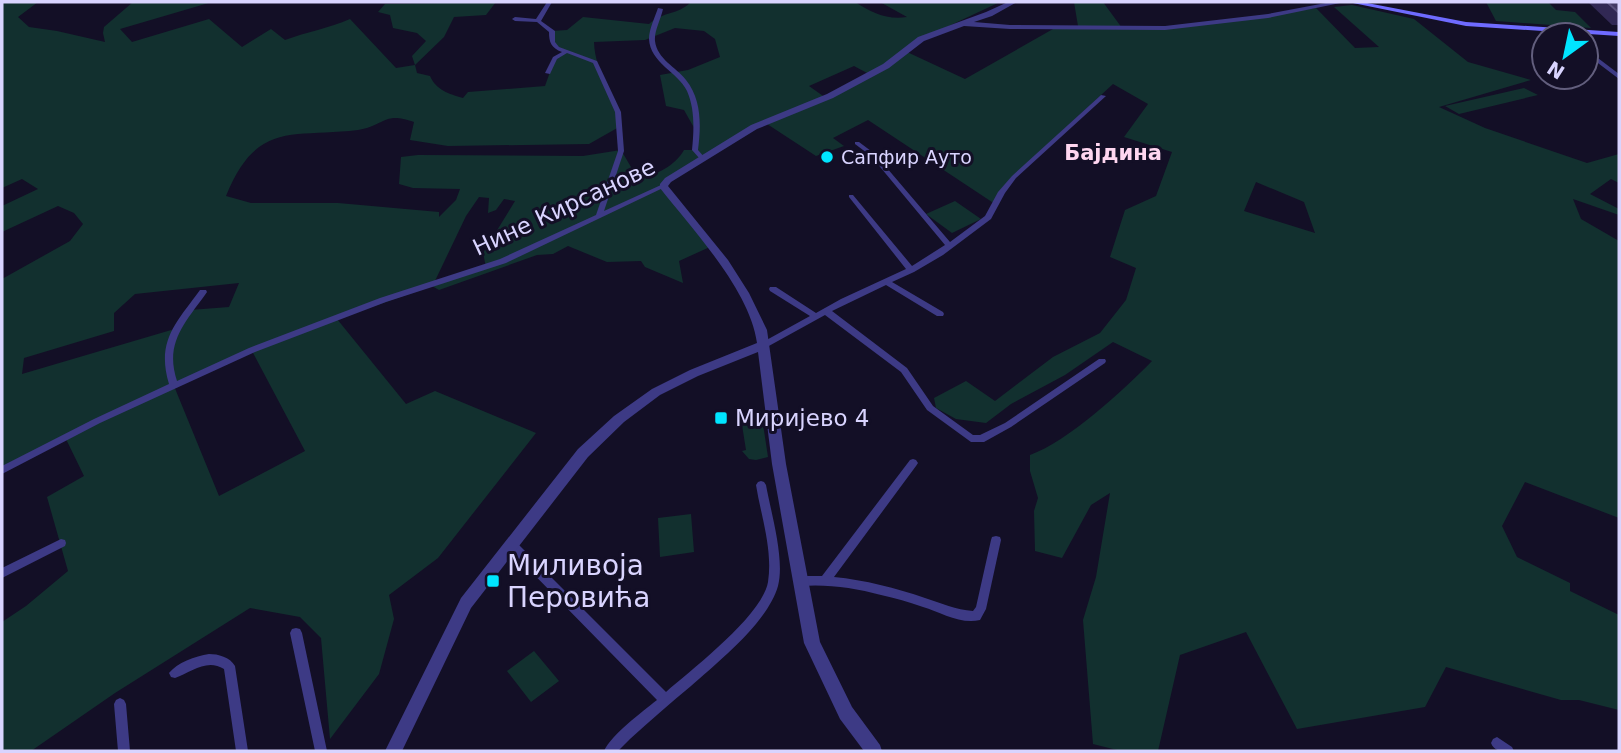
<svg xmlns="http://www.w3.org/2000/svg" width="1621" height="753" viewBox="0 0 1621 753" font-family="'DejaVu Sans',sans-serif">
<rect width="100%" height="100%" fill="#130f26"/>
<path fill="#12302f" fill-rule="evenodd" d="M2,2H38L18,17L29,27L57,31L105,42L103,33L104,27L133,2H212L120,29L132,42L209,19L242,47L271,29L285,40C307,32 329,28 350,19L396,68L415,65L412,56L426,41L417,33L393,28L390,15L378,12L385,4L496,2L486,15L454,17L444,37L415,65L417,73L430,76C436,90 449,94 463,98L468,92L545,86L555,58L564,52L552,42V31L567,30L583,17L649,24C666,10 676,16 691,2H855C872,13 887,20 907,17L880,2H1000L921,39L907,52L965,79L1053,29L1078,26L1074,2H1103L1122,28C1187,28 1252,17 1316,8L1355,48L1379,47L1334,7L1352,5L1414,19L1468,62L1531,80L1439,107L1485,128L1587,163L1619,154V183L1611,179L1590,194L1619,209V215L1573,199L1581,219L1619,241V518L1525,482L1502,526L1517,557L1570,583V591L1619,615V710L1579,700H1561L1446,667L1425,707L1297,729L1246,632L1180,655L1158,751H1121L1093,744L1083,620L1096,577L1110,493L1091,505L1062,558L1035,551L1034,511L1038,498L1030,471V455C1067,442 1124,390 1152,361L1113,342L1065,375L1011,404L986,423L956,419L936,408L934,398L966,381L995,401L1053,357L1100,333L1126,300L1136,268L1110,257L1125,210L1156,196L1172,152L1124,137L1148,104L1113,84L1020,170L995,204L868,120L833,138L844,146L816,156L764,122L663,186L712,246L679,261L683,283L645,267L641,261L607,262L568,246L553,254L537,255L439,290L432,286L337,319L406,404L435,391L536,433L438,558L389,595L394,619L379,674L330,739L321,638L300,617L250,608L115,693L31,751H2V622L26,606L68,571L47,497L84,476L65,437L2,470V279L70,241L83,224L74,213L58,206L2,232V206L38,189L22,179L2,188ZM675,28L704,31L715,39L720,57L688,70L660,75L666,106L684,110L697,133L695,150H684C675,166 656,175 638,179L621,150L583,156L418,155L401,157L399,184L413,188L460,189L456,200L439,217V212L338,203H251L226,196C257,120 292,138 358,130C385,126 383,111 414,122L410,140L448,146L589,144L619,127C616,96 595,74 594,42L645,40ZM854,66L869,74L826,98L809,86ZM1256,182L1304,202L1315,233L1244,211ZM479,197L489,198L488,213L496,210L504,199L515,201L483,253L486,267L434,283L466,216ZM239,283L229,307L190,310L178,328L22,374L24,358L114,331V313L135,294ZM252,351L305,451L219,496L174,386Z
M1486,2H1548L1556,10L1575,12L1591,28L1496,21Z
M1524,88L1538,95L1459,114L1445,106Z
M955,201L981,219L952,233L926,214Z
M752,411H761L768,457L756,460L749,459L742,451L746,450L742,425H738C740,416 744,413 752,411Z
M691,514L694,552L660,557L658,518Z
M534,651L559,681L531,702L507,671Z"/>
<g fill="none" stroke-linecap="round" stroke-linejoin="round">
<path fill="#3d3a85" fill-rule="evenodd" d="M547,2H552L541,21L555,31V42L559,47L597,61L621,112L624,151L604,211L661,185H665V187L506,263L386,302L255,352L100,423L2,474V466L94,419L169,384C156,341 176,323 200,290H206L207,292C186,322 164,342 177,381L249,348L380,298L500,259L596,215L618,151L615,112L593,63L567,53L557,59L550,74L545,73L553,57L562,52C551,48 549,42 549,32L537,22L515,21L512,19L515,17L536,19Z
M658,8L663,9C661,19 654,31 655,41C657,59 676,67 686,80C702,100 701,126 698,150L705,158L704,159H700L692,150C694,131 695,109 687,91C678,72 650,63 649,39C649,29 655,17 658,8Z
M1558,29L1566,35H1560L1555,31Z
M1586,49L1619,74V79L1586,54Z
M1101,95L1106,96L1016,178L1005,193L991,219L943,255L914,272L892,282L943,312L944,314L943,316H937L886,285L832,311L907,368L933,406L973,435H980L1005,423L1099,359H1105L1106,361L1105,363L1011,427L984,442H971L927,410L901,372L825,315L767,347H761L760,345L761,343L810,316L770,291L769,289L770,287H776L816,313L841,299L906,269L849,197V195H853L912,266L945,245L871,156L855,144V142H859L875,154L950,242L985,216L998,192L1012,176Z
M913,459L916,460L918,463L916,466L834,577C865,580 896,588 925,598C941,603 956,610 973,611L976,607L991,540L992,537L996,536L1000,537L1001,540L986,609L980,620C961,625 940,612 923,607C909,602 895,598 881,595C855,588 828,584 801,586L797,584L796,581L797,578L801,576H822L910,460Z
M761,481L764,482L766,485C771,513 785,559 778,586C768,622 719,661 691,686C670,703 650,721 630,739L618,751H604C611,735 642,712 657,700L507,547L506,544L507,541L511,540L515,541L666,692C692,669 762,616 768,582C773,550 761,516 756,485L758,482Z
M61,539L65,540L66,543L65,546L2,578V568Z
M296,628L300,629L302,633L327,751H315L290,633L292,629Z
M209,654C218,654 230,657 235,666L248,751H236L224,669C207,658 191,672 175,678L171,677L169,673C177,663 195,656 209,654Z
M120,698L124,700L126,704L130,751H118L114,704L116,700Z
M1497,737L1512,747L1514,751C1504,751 1495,753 1491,743L1493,739Z"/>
<path fill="#3d3a85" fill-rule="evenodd" d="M1008,2H1017L992,16L974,22L1010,25L1165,26L1268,14L1331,2H1345L1268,18L1165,30L1010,29L964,26L924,41L889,68L833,98L757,129L671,182L668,186L728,260L749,293L767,330L786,464L820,642L852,707L880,745L882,751H864L840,719L804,643L772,464L758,352L698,376L660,395L624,422L588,457L471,608L402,751H385L461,598L578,449L614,416L652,389L690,370L757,343C750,290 692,229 660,188V184L665,178L751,125L827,94L883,64L918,37L986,12Z"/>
<path fill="#6f6bff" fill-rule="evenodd" d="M1348,2H1362L1466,22L1619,32V36L1466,26Z"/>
</g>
<path fill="#312854" d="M1588,2H1619V25H1612Z"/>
<path fill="#433a66" stroke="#5a527e" stroke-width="2" d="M1607,2H1619V13Z"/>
<g fill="#00e5ff" stroke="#130f26" stroke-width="2.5">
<circle cx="827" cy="157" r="7"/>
<rect x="714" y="411" width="14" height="14" rx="3.5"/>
<rect x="486" y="574" width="14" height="14" rx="3.5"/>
</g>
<g text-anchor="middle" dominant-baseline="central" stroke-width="6" stroke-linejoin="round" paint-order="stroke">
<g font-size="19" fill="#d9d4ff" stroke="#130f26" text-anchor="start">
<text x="841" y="157">Сапфир Ауто</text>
</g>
<g font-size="21" font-weight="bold" fill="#ffd6f0" stroke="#130f26">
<text x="1113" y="153">Бајдина</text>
</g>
<g font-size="23" fill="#d9d4ff" stroke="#130f26">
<text transform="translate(564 207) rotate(-25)">Нине Кирсанове</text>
</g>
<g font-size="23" fill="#d9d4ff" stroke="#130f26" text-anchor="start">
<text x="735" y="418">Миријево 4</text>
</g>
<g font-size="28" fill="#d9d4ff" stroke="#130f26" text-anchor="start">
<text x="507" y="565">Миливоја<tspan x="507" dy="32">Перовића</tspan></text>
</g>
</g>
<rect width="1621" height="753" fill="none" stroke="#d9d4ff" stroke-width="7"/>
<g transform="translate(1565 56) rotate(213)"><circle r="33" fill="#130f26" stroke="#625e7d" stroke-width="2"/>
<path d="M0-5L12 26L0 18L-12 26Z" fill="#00e5ff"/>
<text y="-10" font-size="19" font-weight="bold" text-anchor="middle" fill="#d9d4ff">N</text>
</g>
</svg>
